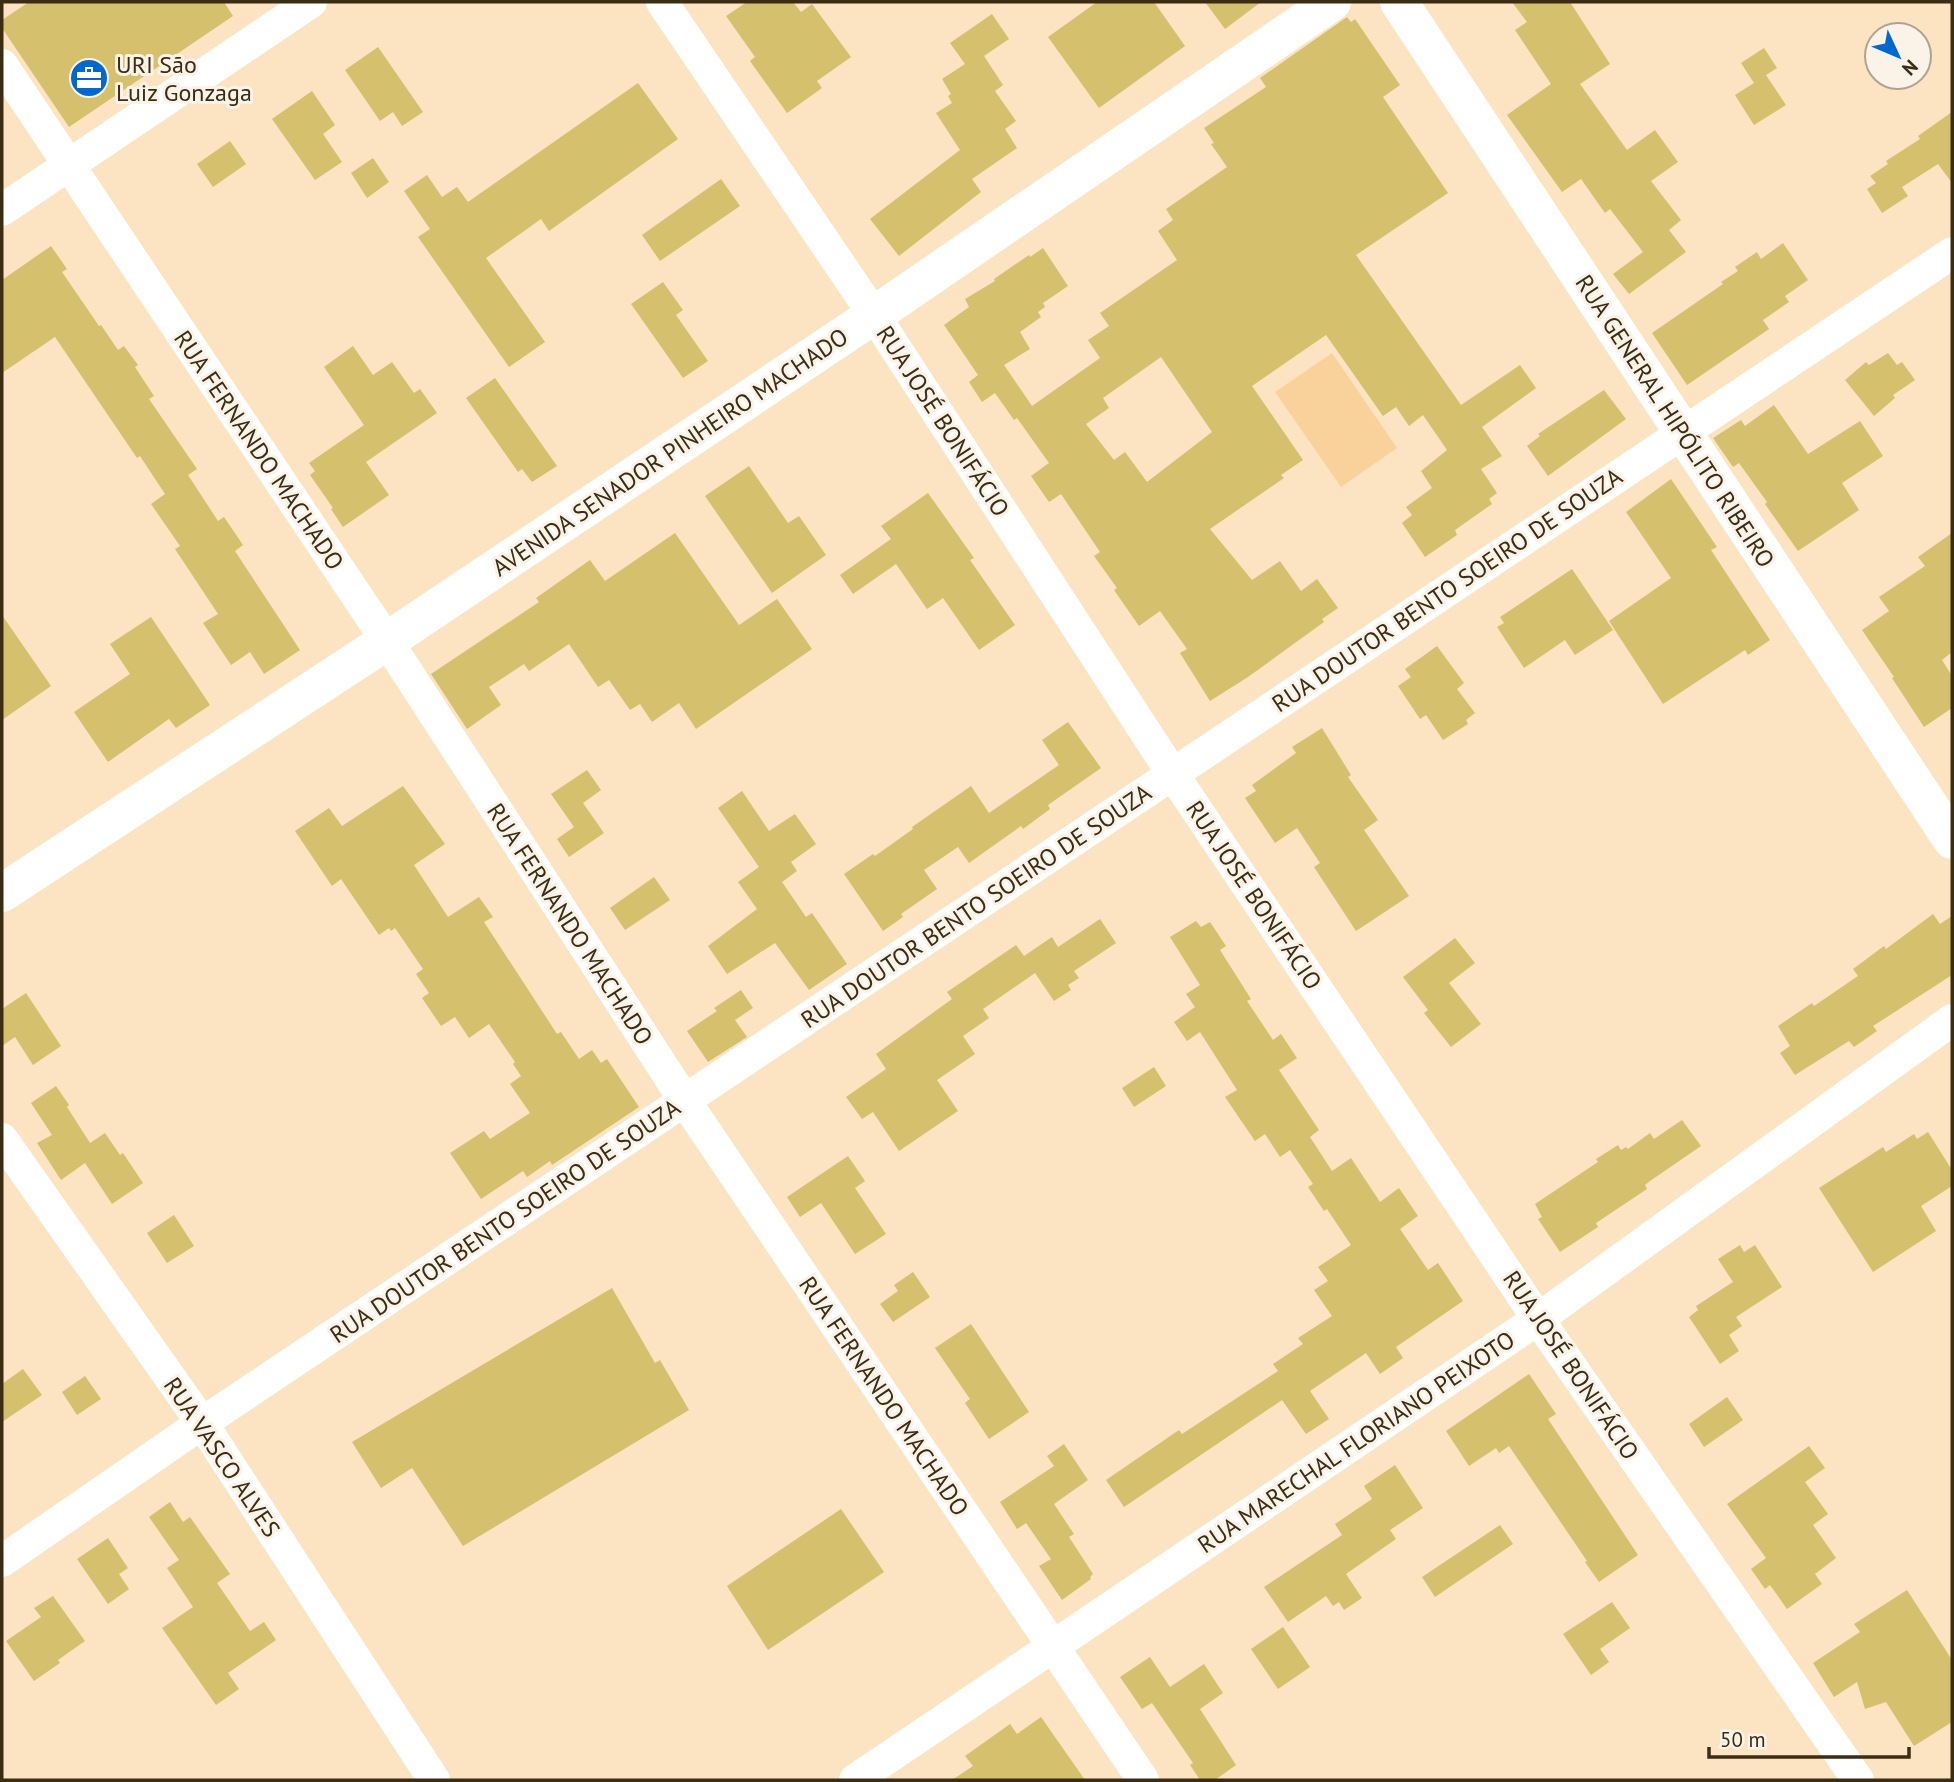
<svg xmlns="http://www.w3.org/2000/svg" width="1954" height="1782" viewBox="0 0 1954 1782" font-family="'PT Sans',sans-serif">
<rect width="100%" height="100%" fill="#fce3c1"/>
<path fill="#f9d29b" d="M1332,353L1397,448L1341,487L1275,392Z"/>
<path fill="#d5c06e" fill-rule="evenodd" d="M29,2H224L233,16L69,127L2,28V20Z
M747,2H793L801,12L812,4L851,57L817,81L822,88L787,113L750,61L755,57L726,16Z
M1097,2H1154L1185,46L1099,108L1048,37Z
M1205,2H1261L1225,29Z
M1512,2H1570L1610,64L1580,84L1627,150L1655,130L1678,162L1651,181L1681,220L1669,230L1686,252L1629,294L1613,274L1643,252L1610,209L1605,213L1581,179L1562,192L1507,115L1551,84L1515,30L1527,22Z
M992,14L1009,39L984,56L1003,85L995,91L1016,121L1005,129L1017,148L972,179L981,192L899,256L870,219L960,150L936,113L952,103L948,96L951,94L942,79L965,64L950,43Z
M1347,17L1351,22L1355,19L1400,85L1383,97L1448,193L1356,255L1461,405L1520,365L1536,388L1482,427L1502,456L1481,469L1497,493L1489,499L1492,504L1455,530L1457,535L1425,557L1402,523L1412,515L1406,507L1432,488L1421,471L1447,450L1423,415L1409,426L1396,407L1383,416L1326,335L1252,386L1303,460L1281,475L1284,478L1210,529L1252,580L1280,561L1301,591L1317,579L1338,608L1322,619L1324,622L1248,677L1210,701L1180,653L1187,649L1160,611L1139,626L1114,590L1117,588L1094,556L1100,552L1061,494L1049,502L1031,476L1049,463L1017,418L1014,420L995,393L982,402L969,382L978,375L944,325L969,307L965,299L995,281L994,279L1029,255L1030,257L1043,248L1068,286L1043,303L1045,307L1038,312L1041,317L1020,332L1030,349L1004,365L1032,406L1100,358L1088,340L1109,326L1100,313L1177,260L1158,231L1173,220L1166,209L1227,167L1211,144L1214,143L1204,128L1266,87L1260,78ZM1161,357L1212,432L1147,482L1125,452L1114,460L1086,424L1109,408L1103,398Z
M378,47L423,112L402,126L393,112L380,121L345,70Z
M1764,48L1777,68L1766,75L1786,105L1754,125L1735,95L1754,83L1741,63Z
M638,83L678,139L549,231L541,219L486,258L545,342L509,367L418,237L430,229L404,191L427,175L442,197L457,187L468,202Z
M312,91L335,125L323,134L342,162L315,180L272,119Z
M1952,112V183L1938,164L1902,187L1908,196L1882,213L1867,189L1876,183L1870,176L1888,164L1886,161L1920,139L1918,136Z
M230,141L246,164L213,187L197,164Z
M373,158L389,182L367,198L351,173Z
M721,179L740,206L660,261L642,235Z
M1783,243L1808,280L1785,296L1789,302L1763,320L1769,329L1687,385L1652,333L1723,284L1721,282L1738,271L1735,267L1757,252L1761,259Z
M51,246L67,269L62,272L99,326L101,325L118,350L124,346L138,365L135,367L154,396L149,399L197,469L188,475L218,521L224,517L243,545L235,551L300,650L264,674L250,652L231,665L203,623L218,614L175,549L180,546L151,504L165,494L140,456L137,458L55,337L2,373V280Z
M663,282L683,310L676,315L708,361L683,378L631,304Z
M353,346L373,375L392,362L414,393L420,389L437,413L366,462L389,495L343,527L331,509L333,508L310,475L315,471L309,463L364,425L324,367Z
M1888,353L1897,365L1902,362L1915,380L1893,395L1895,398L1874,416L1845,380L1866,362L1869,365Z
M495,378L557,466L532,482L522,469L518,472L466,398Z
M1604,390L1626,419L1548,476L1527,446L1540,436L1538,434Z
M1774,405L1808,454L1860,421L1883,456L1842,483L1859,510L1798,551L1765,504L1767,502L1739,463L1733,467L1713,438L1741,420L1745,426Z
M749,466L788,523L799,516L826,555L772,593L705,496Z
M1671,479L1717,547L1711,550L1770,640L1748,655L1745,650L1663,704L1609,621L1671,578L1626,512Z
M928,493L974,558L970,560L1015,625L979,650L943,598L927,609L896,564L853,594L840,575L891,539L881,526Z
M675,533L739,625L777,599L812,649L696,729L679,703L652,722L640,704L630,710L609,680L598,687L569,644L529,671L524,664L489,687L501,705L467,729L431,674L539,602L536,598L590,560L605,581Z
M1952,533V652L1942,660L1952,676V708L1924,727L1892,678L1894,677L1862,630L1889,611L1879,597L1925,566L1918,557Z
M1572,569L1613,630L1575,655L1565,640L1524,668L1497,627L1504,623L1500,617Z
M2,615L51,686L2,720Z
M151,617L210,705L176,728L169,719L108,762L74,712L130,674L110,644Z
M1437,646L1464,683L1457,689L1475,713L1466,720L1468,724L1443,740L1426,715L1420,719L1398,686L1411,677L1405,669Z
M1068,722L1101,768L1048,805L1050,809L1023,829L1021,826L969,863L958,847L924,870L937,889L901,914L903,917L883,931L844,874L873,854L875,856L913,829L912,827L971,786L989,813L1059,765L1042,740Z
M1322,728L1351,775L1348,777L1378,820L1364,830L1409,896L1356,931L1314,867L1320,863L1297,828L1275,843L1245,798L1256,791L1252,785L1296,753L1292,747Z
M587,770L601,790L583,803L604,833L569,857L557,839L574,827L551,794Z
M403,786L445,844L414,865L448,917L479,897L493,917L484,922L557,1034L561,1032L579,1059L592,1050L601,1063L607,1059L639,1107L552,1165L550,1161L527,1177L523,1171L481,1199L450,1153L484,1131L490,1139L530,1113L510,1084L521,1076L513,1064L515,1062L489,1024L469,1038L455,1017L441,1026L422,998L429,993L416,974L423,969L395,928L391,931L389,928L379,935L341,879L332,886L295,831L329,808L342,826Z
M742,791L769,831L795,814L816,844L791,862L797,871L782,882L806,917L812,913L847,964L809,990L775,943L727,974L708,946L757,909L738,882L759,867L718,808Z
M654,877L670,900L625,930L610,908Z
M1933,914L1940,924L1952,916V975L1873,1026L1877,1031L1854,1047L1849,1041L1795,1075L1780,1053L1790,1046L1778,1026L1812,1003L1814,1006L1858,976L1853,969L1884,946L1886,949Z
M1100,919L1116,943L1074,971L1079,978L1068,985L1071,990L1054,1001L1035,973L983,1009L989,1018L963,1036L975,1054L937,1080L958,1111L899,1151L873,1112L862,1119L846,1097L886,1069L876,1054L952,999L947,992L1016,945L1024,956L1052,937L1058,947Z
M1196,921L1201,927L1210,922L1226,946L1220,950L1251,999L1247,1001L1273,1040L1281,1034L1297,1058L1279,1070L1319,1130L1310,1137L1332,1171L1351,1158L1380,1202L1399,1188L1418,1216L1400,1229L1428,1270L1438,1263L1463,1301L1396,1347L1403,1358L1380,1374L1366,1353L1310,1391L1329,1419L1306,1434L1282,1400L1124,1507L1106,1480L1179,1430L1182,1434L1278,1371L1273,1364L1303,1344L1298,1338L1332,1316L1314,1290L1328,1281L1318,1267L1351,1245L1327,1209L1324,1211L1308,1187L1313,1184L1290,1150L1280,1157L1265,1134L1255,1141L1225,1097L1237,1090L1200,1032L1187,1041L1174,1022L1195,1007L1186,994L1200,985L1170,937Z
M1455,938L1475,963L1449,983L1481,1024L1451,1047L1424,1013L1428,1010L1403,977Z
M741,990L753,1008L735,1020L747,1037L708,1062L687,1031L717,1011L714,1008Z
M26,993L61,1046L33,1065L15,1037L2,1046V1009Z
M1154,1067L1166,1086L1134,1107L1122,1088Z
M56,1086L69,1105L67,1107L90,1143L105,1133L120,1155L123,1153L143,1183L112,1204L85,1163L61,1180L37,1143L52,1135L31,1103Z
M1682,1120L1701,1146L1650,1181L1645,1185L1647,1189L1596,1223L1598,1227L1560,1252L1538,1219L1542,1217L1535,1204L1598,1162L1596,1159L1618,1145L1621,1150L1626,1147L1628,1149L1650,1133L1654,1139Z
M1928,1132L1952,1170V1186L1921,1206L1936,1231L1873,1272L1819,1188L1883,1147L1886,1152L1914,1134L1917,1139Z
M848,1156L865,1181L855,1188L886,1234L855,1254L821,1203L800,1217L787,1197Z
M174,1215L194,1246L167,1263L147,1233Z
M1740,1245L1744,1252L1755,1245L1782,1287L1736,1317L1742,1326L1729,1335L1739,1351L1720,1364L1689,1317L1698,1310L1696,1306L1733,1282L1718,1259Z
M913,1272L930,1297L893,1322L880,1304L898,1291L894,1285Z
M612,1288L655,1363L660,1360L689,1410L463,1546L412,1468L381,1488L352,1442Z
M971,1324L1029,1412L989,1439L965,1403L970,1399L935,1348Z
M23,1369L42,1395L2,1422V1384Z
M1529,1374L1556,1414L1548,1419L1638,1555L1599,1582L1585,1562L1587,1561L1509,1446L1499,1453L1496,1448L1469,1466L1446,1431Z
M85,1376L101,1399L77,1415L62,1392Z
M1727,1397L1743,1420L1704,1447L1689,1424Z
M1064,1444L1088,1480L1054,1504L1074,1534L1069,1537L1093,1574L1090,1577L1091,1579L1062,1600L1039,1566L1051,1559L1026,1523L1017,1529L1000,1502L1054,1466L1047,1456Z
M1809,1446L1825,1468L1805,1482L1828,1514L1813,1525L1836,1558L1815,1574L1822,1584L1787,1609L1770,1585L1765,1589L1751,1569L1766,1558L1727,1504Z
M1395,1465L1423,1508L1390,1530L1396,1539L1346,1574L1362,1598L1344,1610L1339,1602L1333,1606L1326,1596L1288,1622L1264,1587L1342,1535L1335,1524L1372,1499L1364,1486Z
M170,1502L183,1522L190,1517L230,1574L217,1583L250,1631L264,1622L276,1640L228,1673L239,1689L216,1705L162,1628L193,1607L167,1568L179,1560L149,1517Z
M841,1509L884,1572L768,1650L727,1586Z
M1500,1525L1513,1544L1435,1597L1422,1577Z
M108,1538L128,1568L119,1574L129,1589L108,1604L77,1559Z
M1907,1590L1952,1660V1722L1914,1746L1886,1702L1865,1709L1857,1682L1834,1697L1813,1663L1860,1632L1854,1624Z
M53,1596L85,1641L58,1660L60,1663L34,1681L6,1641L41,1617L34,1608Z
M1612,1602L1630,1628L1600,1649L1609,1662L1591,1675L1563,1634Z
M1283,1627L1310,1667L1278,1689L1251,1649Z
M1150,1657L1170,1687L1204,1664L1223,1693L1200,1709L1236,1765L1215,1780H1200L1190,1765L1193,1763L1152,1703L1142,1709L1120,1677Z
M1041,1717L1085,1780H952L973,1766L965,1756L1010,1724L1017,1734Z"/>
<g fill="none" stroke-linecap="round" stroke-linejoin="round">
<path stroke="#fff" stroke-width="32" d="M662,2L874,315L1172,773L1538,1319L1858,1780
M2,65L387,641L685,1101L1143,1780
M2,210L311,2
M2,1139L202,1423L434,1780
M2,1561L202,1423L1952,253
M855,1780L1538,1319L1952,1020"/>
<path stroke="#fff" stroke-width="38" d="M1399,2L1952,840
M2,893L387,641L874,315L1332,2"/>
</g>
<defs>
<symbol id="office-disc" viewBox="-11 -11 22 22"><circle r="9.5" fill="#0168d0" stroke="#fbf3e8"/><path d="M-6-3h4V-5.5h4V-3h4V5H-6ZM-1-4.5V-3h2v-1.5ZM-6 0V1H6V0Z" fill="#fff"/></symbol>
</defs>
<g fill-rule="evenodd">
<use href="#office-disc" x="67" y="56" width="44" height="44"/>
</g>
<g text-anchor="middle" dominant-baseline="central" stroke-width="6" stroke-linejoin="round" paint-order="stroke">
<g font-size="24" fill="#3b2c14" stroke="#fbf3e8" text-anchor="start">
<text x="116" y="64">URI São<tspan x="116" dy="28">Luiz Gonzaga</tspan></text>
</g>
<g font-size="24" fill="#3b2c14" stroke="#fbf3e8">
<text transform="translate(943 421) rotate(57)">RUA JOSÉ BONIFÁCIO</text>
<text transform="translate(1675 421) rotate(57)">RUA GENERAL HIPÓLITO RIBEIRO</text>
<text transform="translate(259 450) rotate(56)">RUA FERNANDO MACHADO</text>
<text transform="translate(670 452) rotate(-34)">AVENIDA SENADOR PINHEIRO MACHADO</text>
<text transform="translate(1447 590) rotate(-34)">RUA DOUTOR BENTO SOEIRO DE SOUZA</text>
<text transform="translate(1254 895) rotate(56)">RUA JOSÉ BONIFÁCIO</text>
<text transform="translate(976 906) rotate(-34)">RUA DOUTOR BENTO SOEIRO DE SOUZA</text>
<text transform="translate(570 924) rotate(57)">RUA FERNANDO MACHADO</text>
<text transform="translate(505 1221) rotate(-34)">RUA DOUTOR BENTO SOEIRO DE SOUZA</text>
<text transform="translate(1571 1365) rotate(56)">RUA JOSÉ BONIFÁCIO</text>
<text transform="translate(884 1396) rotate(56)">RUA FERNANDO MACHADO</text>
<text transform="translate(1356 1442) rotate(-34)">RUA MARECHAL FLORIANO PEIXOTO</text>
<text transform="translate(222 1457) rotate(56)">RUA VASCO ALVES</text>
</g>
</g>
<rect width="1954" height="1782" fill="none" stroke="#3b2c14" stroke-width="7"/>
<g transform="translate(1898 56) rotate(134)"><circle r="33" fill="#fbf3e8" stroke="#aea393" stroke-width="2"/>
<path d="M0-5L12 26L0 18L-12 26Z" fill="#0168d0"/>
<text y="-10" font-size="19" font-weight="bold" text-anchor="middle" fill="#3b2c14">N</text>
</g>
<path d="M1709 1747v10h200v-10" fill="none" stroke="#3b2c14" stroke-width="3.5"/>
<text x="1720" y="1747" font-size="21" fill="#3b2c14" stroke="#fbf3e8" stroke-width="5" paint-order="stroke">50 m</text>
</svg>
